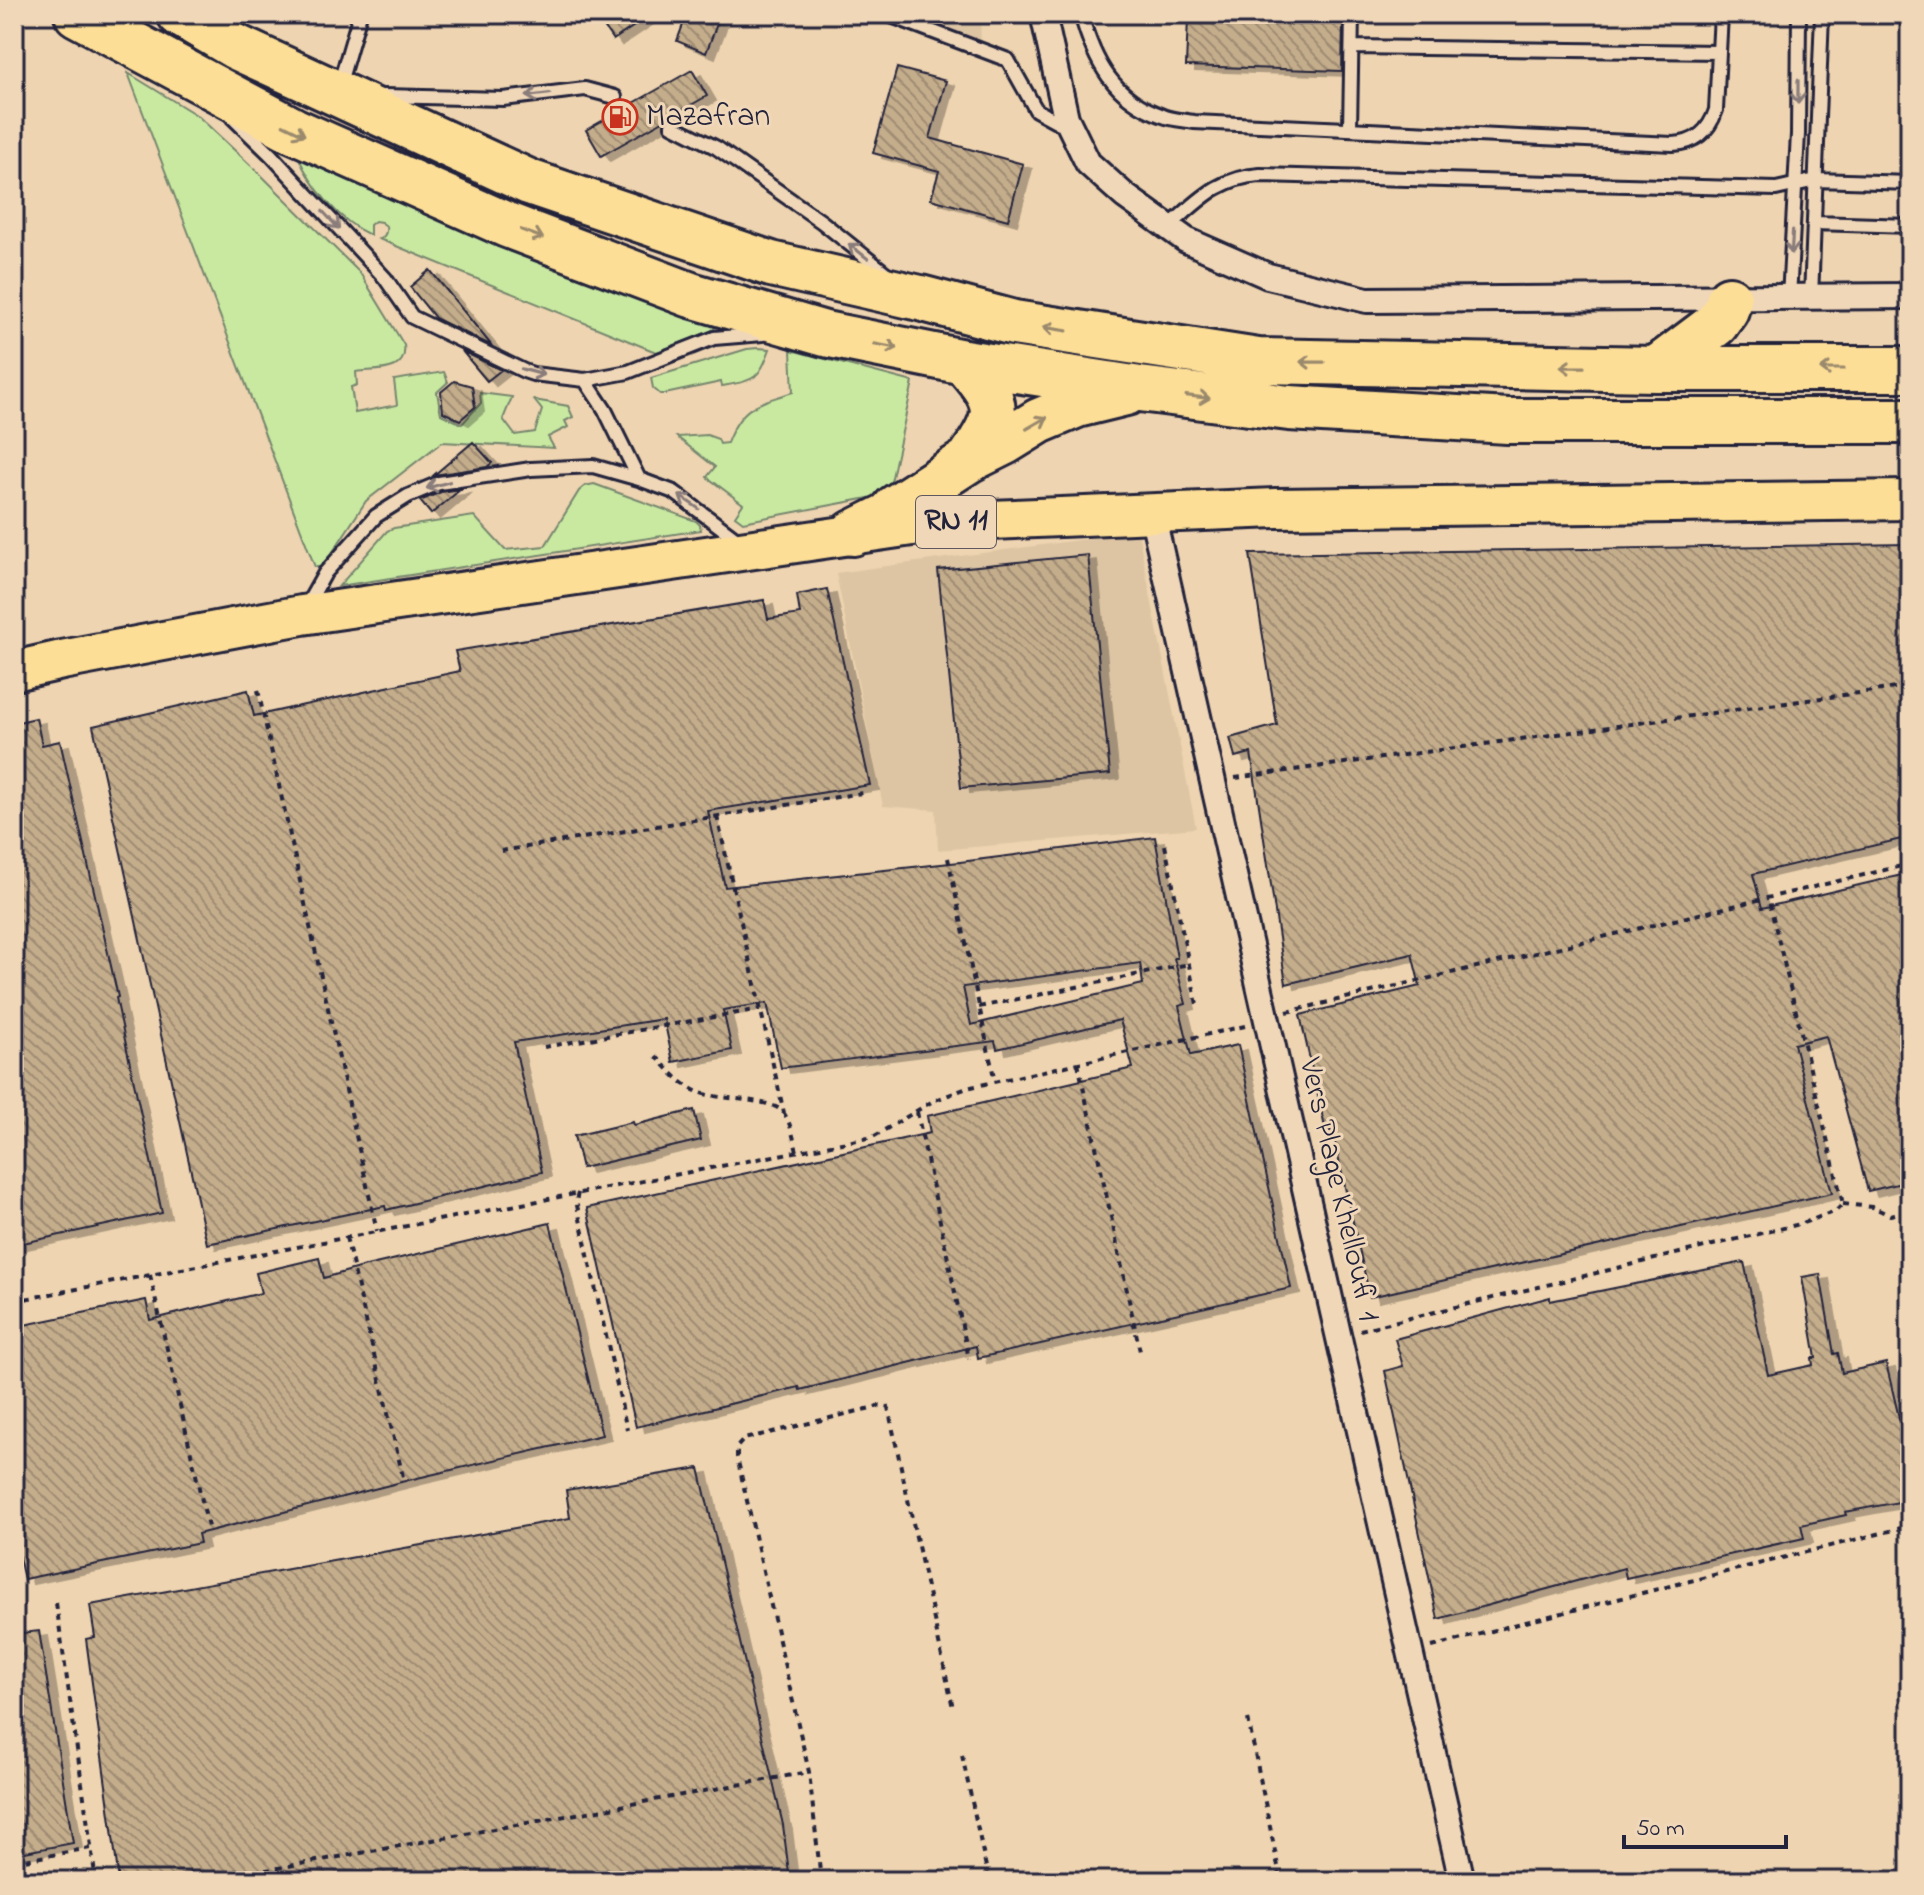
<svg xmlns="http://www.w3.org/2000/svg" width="1924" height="1895" viewBox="0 0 1924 1895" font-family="'Indie Flower',sans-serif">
<defs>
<pattern id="building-back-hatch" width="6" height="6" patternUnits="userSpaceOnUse" patternTransform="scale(2)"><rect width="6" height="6" fill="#c4ad8b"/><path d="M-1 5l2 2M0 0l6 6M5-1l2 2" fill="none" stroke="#9f8c73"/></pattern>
<filter id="shadow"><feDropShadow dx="9" dy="5" stdDeviation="0" flood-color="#0004"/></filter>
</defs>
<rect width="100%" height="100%" fill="#eed4b0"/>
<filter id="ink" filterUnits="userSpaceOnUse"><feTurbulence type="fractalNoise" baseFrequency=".0125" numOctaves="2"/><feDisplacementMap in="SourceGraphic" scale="16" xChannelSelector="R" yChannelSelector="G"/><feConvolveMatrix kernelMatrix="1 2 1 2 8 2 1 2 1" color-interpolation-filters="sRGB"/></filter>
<g filter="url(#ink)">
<path fill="#ddc5a3" d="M902,14H980L981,47Z
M1138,532L1196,828L938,850L936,810L883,806L836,573Z"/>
<path fill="#c9e9a1" stroke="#76866e" stroke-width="2" d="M128,73L198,116L260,174L360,273L404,345C408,374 377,369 356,372L357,385L351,387L355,413L397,405L394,380L444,372L448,382L437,392L441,414L462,424L481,403L480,393L512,397L503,419L515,435L535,432L542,410L534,400L568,406L573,417L565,421L568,427L548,437L554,448L442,442L366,501L323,567H315Z
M298,156L718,323L712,331L657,352L651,350L379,239C385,237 387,232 386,226L381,222L375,221L370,225V235C339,221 311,187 298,156Z
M758,348L770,349C758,381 755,380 722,386L721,382L665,394H660L653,388L651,378L747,349Z
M791,350L913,382L891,482L884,495L743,522L735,516L743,504L707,477L715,467L677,437L707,435L718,439L720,444L727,443C742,405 756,404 793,392Z
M594,484L696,521L700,525L701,530L339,586L387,531L394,528L474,516L505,550L545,546L579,491L585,486Z"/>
<path fill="url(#building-back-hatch)" stroke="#22223b" stroke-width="2" fill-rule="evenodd" filter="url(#shadow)" d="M595,14H652L613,40Z
M687,14H701L718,21L706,53L677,41Z
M1236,14H1306L1305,21L1343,23L1342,71L1186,66L1188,18L1236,20Z
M897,68L946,81L930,138L1023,164L1008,220L931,199L939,171L873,153Z
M692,70L707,96L601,156L586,130Z
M430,270L492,346L435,318L410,287Z
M462,351L501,370L487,381Z
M454,381L472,386L475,407L460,420L443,412L441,392Z
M473,442L492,463L487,467L434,475Z
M461,489L431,514L420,501L441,492Z
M1910,544V837L1753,874L1762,908L1910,873V1181L1868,1191L1826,1036L1794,1044L1832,1193L1370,1297L1332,1130L1326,1132L1300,1015L1420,986L1412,954L1286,984L1251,753L1235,757L1230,738L1277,725L1250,554Z
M1088,555L1110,774L961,788L938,570Z
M827,589L870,785L708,811L725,887L960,862L1155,837L1177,958H1174L1186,1004L1179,1006L1191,1055L1238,1045L1291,1288L978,1358L976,1346L800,1390L799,1387L636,1427L587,1208L930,1133L927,1116L1133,1068L1120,1020L997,1049L995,1041L781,1068L767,1003L723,1010L732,1050L673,1062L664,1019L514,1042L542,1172L386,1210L385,1206L207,1244L93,726L248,690L254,716L460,671L455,651L764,600L768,619L800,614L797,595ZM1140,963L1143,984L971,1025L963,987Z
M36,718L42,745L60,741L118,997L116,998L162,1213L14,1245V723Z
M694,1110L701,1140L582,1168L574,1136L633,1122L634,1125Z
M550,1223L602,1435L413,1479L198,1534L200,1543L24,1579L14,1536V1327L146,1300L150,1320L261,1293L256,1273L319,1258L324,1278L362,1267Z
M1744,1262L1768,1375L1813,1365L1812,1358H1816L1802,1277L1820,1274L1834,1354L1838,1353L1842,1373L1886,1363L1910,1464V1500L1845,1512L1846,1515L1801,1525L1804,1538L1626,1578L1624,1568L1438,1619L1385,1371L1403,1366L1395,1339L1550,1297V1301Z
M699,1468L783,1825L790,1881H193V1873L155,1881H119L86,1639L95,1637L90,1605L570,1518L566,1490Z
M39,1631L73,1843L14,1854V1634Z"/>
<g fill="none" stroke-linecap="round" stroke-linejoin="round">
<defs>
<path id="lane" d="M886,14L1008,60L1036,110L1069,128
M1081,14C1094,62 1114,99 1163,116C1173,120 1184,120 1194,122L1673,144C1696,143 1709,131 1716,110L1721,14
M1352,47L1719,52
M339,86L360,14
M384,96L503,99L585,89L615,97
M232,117L271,155L385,278L412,317L524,371L533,374L585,380L628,372L714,338L763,334
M672,125L717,148L822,222L888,275
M1350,128L1352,14
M1814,223L1910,226
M1168,227C1199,201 1217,178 1260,175L1776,189L1816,180L1910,183
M1789,298L1798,134L1799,14
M1811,298L1822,14
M585,380L605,410L639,479
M307,605L325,573L376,516L408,496L439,483L531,469L593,466L639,479L674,492L742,543"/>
<path id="street" d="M1043,14L1066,118L1088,163L1125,196L1186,240L1268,276L1367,300L1910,296
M1152,513L1462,1881"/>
<path id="primary" d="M14,671L62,660L302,615L912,526L967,521L1276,508L1910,500"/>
<path id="highway" d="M77,14L293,130L507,225L691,295L825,334L964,362L1140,389L1289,408L1508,421H1910
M180,14L236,47L529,182L771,264L920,298L1014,323L1258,361L1656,369H1910
M964,362C1002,404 1001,414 969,460
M1656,369L1716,324L1726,310L1729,299
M853,533L889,515L896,507L969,460L1005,442L1039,421L1077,405L1126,393"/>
</defs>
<use href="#lane" stroke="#22223b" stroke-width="18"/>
<use href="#street" stroke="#22223b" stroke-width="30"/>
<use href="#primary" stroke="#22223b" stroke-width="44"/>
<use href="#highway" stroke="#22223b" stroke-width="50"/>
<path stroke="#22223b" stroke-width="4" stroke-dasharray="6 6" stroke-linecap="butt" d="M258,690L377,1231
M1235,778L1910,686
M717,816L784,1113
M1165,845L1197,1005
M501,851L868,792
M948,858L995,1082
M979,1007L1189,964
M1287,1012L1910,864
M544,1047L760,1009
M656,1056C668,1069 680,1084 698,1092C718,1100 769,1098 782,1111C791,1121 793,1138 797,1151
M1078,1063L1141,1356
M917,1112L969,1359
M578,1193L576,1201L627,1430
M1843,1204L1872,1207L1890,1215L1910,1211
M346,1237L404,1481
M150,1275L209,1531
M14,1301L873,1137L933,1101L967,1088L1245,1026
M1360,1330L1800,1224L1836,1211L1843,1204L1768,897
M56,1603L96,1881
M1432,1647L1514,1625L1910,1526
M1248,1719L1281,1881
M962,1755L989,1881
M14,1862L90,1848
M206,1881L809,1772
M821,1881L809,1772L737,1457V1447L744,1439L879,1406L888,1407L953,1708
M1902,1881L1910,1880"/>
<use href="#lane" stroke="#f0d7b8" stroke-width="12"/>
<use href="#street" stroke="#f0d7b8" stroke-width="24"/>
<use href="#primary" stroke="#fdde96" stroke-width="38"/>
<use href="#highway" stroke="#fdde96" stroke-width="44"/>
</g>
<defs><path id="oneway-shaft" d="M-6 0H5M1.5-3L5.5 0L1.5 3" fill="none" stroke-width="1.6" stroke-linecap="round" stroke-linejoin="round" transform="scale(2)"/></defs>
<g stroke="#897c7a">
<use href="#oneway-shaft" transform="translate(1798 92) rotate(90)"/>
<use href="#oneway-shaft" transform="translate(538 95) rotate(173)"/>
<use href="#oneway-shaft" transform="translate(331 220) rotate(47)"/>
<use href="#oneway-shaft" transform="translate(1792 242) rotate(93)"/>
<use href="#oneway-shaft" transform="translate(858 251) rotate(-142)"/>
<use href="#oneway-shaft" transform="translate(533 372) rotate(15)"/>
<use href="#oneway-shaft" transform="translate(438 485) rotate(164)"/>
<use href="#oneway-shaft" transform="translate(689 502) rotate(-146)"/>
</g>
<g stroke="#9a896d">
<use href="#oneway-shaft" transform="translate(294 130) rotate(26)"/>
<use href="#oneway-shaft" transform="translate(532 234) rotate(21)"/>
<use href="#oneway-shaft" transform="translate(1055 329) rotate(-171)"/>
<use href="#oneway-shaft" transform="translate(886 346) rotate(11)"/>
<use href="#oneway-shaft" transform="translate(1312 362) rotate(-179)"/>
<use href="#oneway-shaft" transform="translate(1572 367) rotate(-179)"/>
<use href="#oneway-shaft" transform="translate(1832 369) rotate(180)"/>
<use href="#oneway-shaft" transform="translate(1198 397) rotate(7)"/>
<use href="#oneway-shaft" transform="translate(1037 423) rotate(-30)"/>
</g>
</g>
<defs>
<symbol id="fuel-ring" viewBox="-11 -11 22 22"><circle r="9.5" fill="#f0d7b8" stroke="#c8321e" stroke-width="1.5"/><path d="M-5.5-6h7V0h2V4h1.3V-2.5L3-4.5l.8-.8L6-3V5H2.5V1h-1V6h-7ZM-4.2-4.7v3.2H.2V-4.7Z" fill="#c8321e"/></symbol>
</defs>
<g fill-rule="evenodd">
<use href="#fuel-ring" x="600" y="97" width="40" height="40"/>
</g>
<g text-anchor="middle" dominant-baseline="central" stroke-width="6" stroke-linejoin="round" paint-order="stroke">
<rect fill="#f0d7b8" stroke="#605860" stroke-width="2" x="916" y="496" width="80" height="52" rx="6"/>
<g font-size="30" font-weight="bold" fill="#22223b">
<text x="956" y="522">RN 11</text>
</g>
<g font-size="32" fill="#22223b" stroke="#f0d7b8" text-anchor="start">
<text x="646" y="117">Mazafran</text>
</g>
<g font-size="32" fill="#22223b" stroke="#f0d7b8">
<text transform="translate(1338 1190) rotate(77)">Vers Plage Khelloufi 1</text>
</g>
</g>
<rect width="1924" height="1895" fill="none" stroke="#f0d7b8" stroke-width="48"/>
<rect x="24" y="24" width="1876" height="1847" fill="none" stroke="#22223b" stroke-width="3" filter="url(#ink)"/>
<path d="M1624 1835v12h162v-12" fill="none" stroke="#22223b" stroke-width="4"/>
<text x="1636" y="1835" font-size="24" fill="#22223b" stroke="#f0d7b8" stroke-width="6" paint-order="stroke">50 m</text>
</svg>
